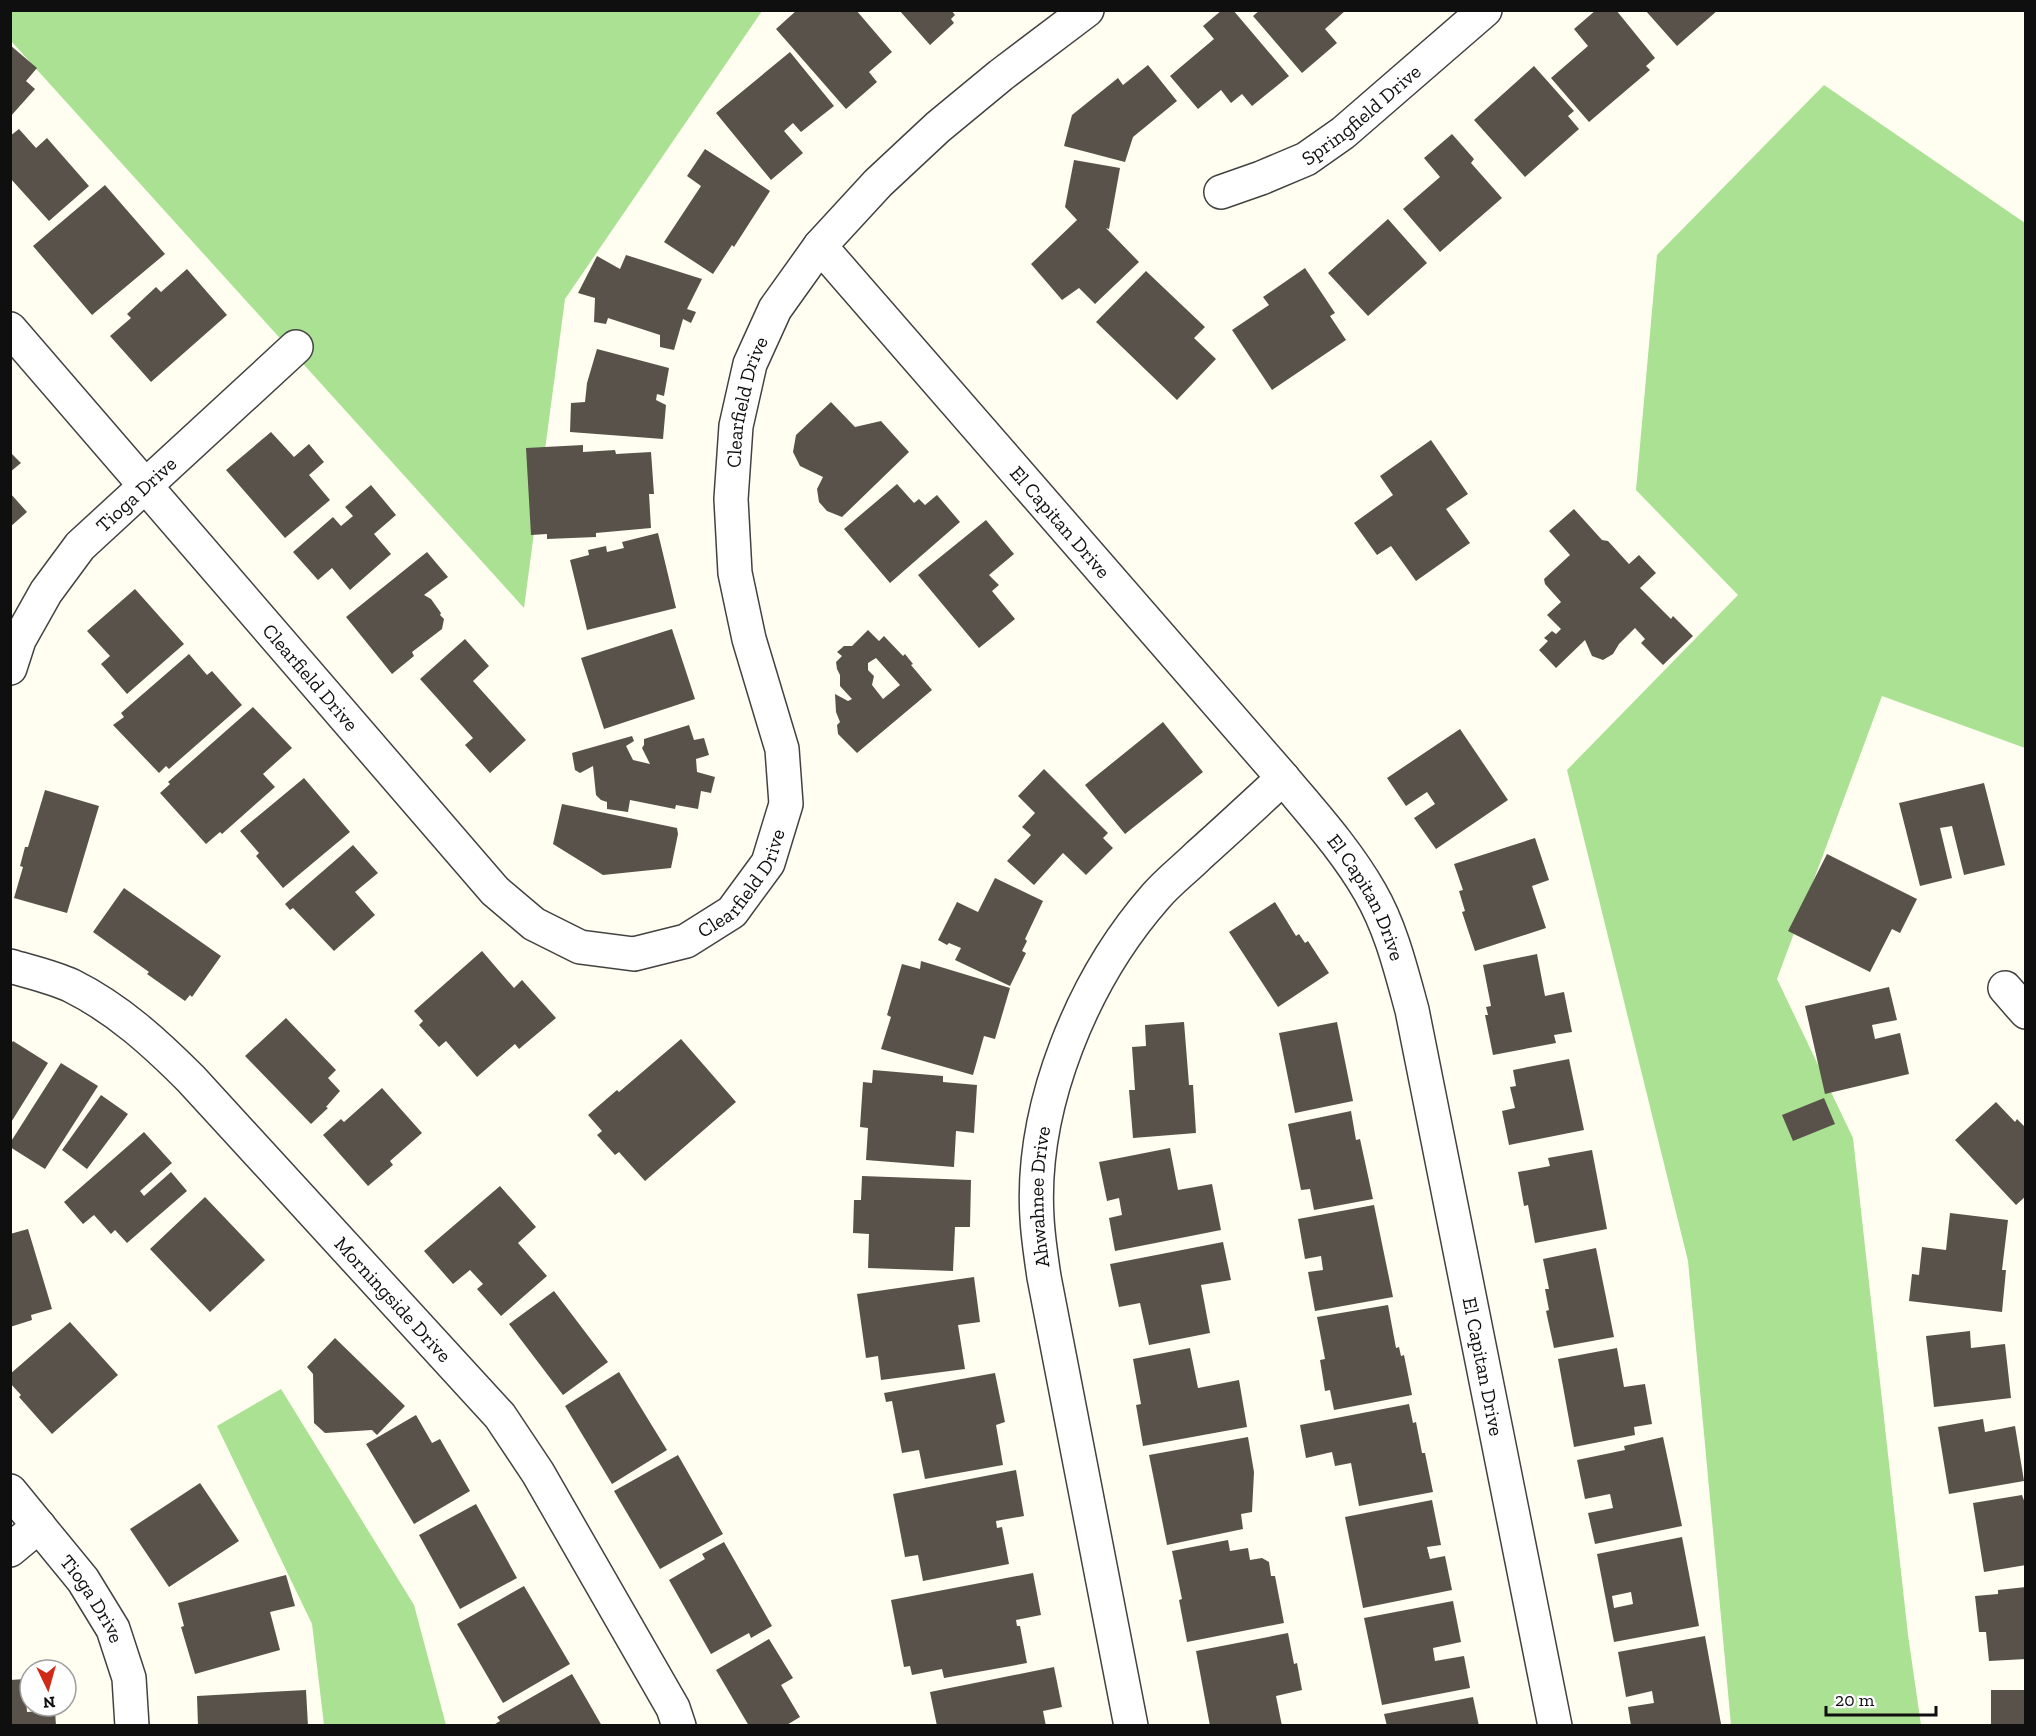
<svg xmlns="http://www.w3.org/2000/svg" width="2036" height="1736" viewBox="0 0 2036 1736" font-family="'Zilla Slab',serif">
<rect width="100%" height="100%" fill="#fffef1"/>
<path fill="#aae193" d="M11,10L762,11L565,299L524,608L11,41Z
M1824,85L2025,223V748L1882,696L1777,979L1853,1138L1908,1635L1921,1725H1731L1688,1261L1567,770L1738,595L1636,490L1657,255Z
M281,1389L414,1605L446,1725H324L312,1624L217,1426Z"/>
<path fill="#59524a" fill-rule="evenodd" d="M797,10H856L892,52L869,72L877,82L846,109L776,29Z
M899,10H951L955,15L951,19L954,23L930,45Z
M1222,10H1233L1289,76L1252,106L1242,94L1231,103L1221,90L1198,109L1170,76L1214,39L1203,26Z
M1260,10H1346L1325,29L1337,43L1302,73L1253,16Z
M1596,10H1616L1655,58L1646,66L1650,70L1589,122L1551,78L1588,46L1574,29Z
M1645,10H1718L1677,46Z
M10,45L37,68L26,81L35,89L10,117Z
M790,52L834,106L801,132L793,123L784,131L803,153L771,180L716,113Z
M1148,65L1177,101L1133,137L1125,162L1064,146L1072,115L1118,78L1123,85Z
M1534,66L1574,111L1568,116L1579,129L1525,177L1474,120Z
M19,129L36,148L47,138L89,186L49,221L10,178V136Z
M1452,134L1474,159L1471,163L1502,198L1440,252L1403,209L1440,177L1424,158Z
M705,149L770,191L734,247L732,245L713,274L664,242L701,186L687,176Z
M1074,160L1120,168L1109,229L1106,228L1139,262L1095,304L1079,288L1062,300L1031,264L1077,220L1065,207Z
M105,185L165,254L92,315L33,246Z
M1388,219L1427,263L1368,316L1328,273Z
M626,255L702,279L687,309L696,312L691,323L683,319L674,350L660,347V335L608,318L606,324L594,322L595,298L578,293L597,256L620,269Z
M1305,268L1335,313L1330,316L1346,340L1272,390L1232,330L1269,305L1263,297Z
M187,269L227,315L151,382L110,336L131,318L127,314L156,287L161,292Z
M1146,271L1205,327L1194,338L1216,359L1177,400L1096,322Z
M597,349L669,368L664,396L657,394L656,400L666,405L663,439L570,432L571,403L585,402L587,383Z
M831,402L855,427L881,421L909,452L842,517L827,511L819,502L817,489L823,477L800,466L793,452L796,435Z
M271,432L294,457L309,444L324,462L309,475L330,500L285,538L226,470Z
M1431,440L1468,494L1446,509L1470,543L1416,581L1391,546L1377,555L1354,523L1393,495L1380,476Z
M583,445V452L615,450L616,454L651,452L654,494H649L651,528L596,533V537L547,539V534L531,535L526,448Z
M10,452L21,463L10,472Z
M897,484L914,503L919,499L925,505L937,495L960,522L890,583L844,529Z
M371,485L396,515L374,534L391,554L350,590L332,568L318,580L293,552L333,517L341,526L353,516L345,507Z
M10,493L27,512L10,527Z
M1574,509L1602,540L1608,541L1629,564L1639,555L1656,573L1640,588L1671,619L1673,616L1693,636L1663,665L1641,643L1645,639L1635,628L1619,644L1613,654L1603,660L1592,656L1585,640L1556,668L1539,650L1548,641L1544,638L1552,631L1556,634L1561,629L1547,615L1561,602L1545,584L1544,579L1570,555L1549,531Z
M986,520L1014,554L989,575L999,585L992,591L1015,619L979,648L918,575Z
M658,533L676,608L587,630L570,560L589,555L588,550L606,546L607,552L624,548L622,542Z
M427,552L448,577L424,595L431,599L441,613L440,615L444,619L442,629L412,652L414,656L392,674L346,617Z
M135,589L184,644L127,694L101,664L110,656L87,631Z
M672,629L695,699L604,729L581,658Z
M868,630L879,641L884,636L903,656L905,654L913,664L911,665L932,690L857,753L838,734L837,725L840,722L836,712L835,694L848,701L852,699L840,686V675L837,669L836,662L842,656L837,652L844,646H852ZM876,658L900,685L883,699L872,685L874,676L868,670V663Z
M465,639L489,666L473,681L526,740L490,773L465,745L473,738L420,679Z
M189,654L207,675L212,671L242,705L169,769L166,766L159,773L113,725L124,717L121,713Z
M253,707L292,748L263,774L275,787L222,834L220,832L206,844L160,793L170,784L168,782Z
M1163,722L1203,772L1125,834L1085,785Z
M689,725L694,740L704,738L709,755L696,759L697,772L715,777L711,793L701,791L698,809L676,805L675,809L630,800L628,812L607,809V802L601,800L596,795L593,766L580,773L575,770L572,753L632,736L634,741L626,746L633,760L650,764L642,748L644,745V739Z
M1460,729L1508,800L1436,849L1414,818L1435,804L1427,792L1406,806L1387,778Z
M1044,769L1108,833L1103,838L1113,848L1086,875L1063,853L1034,885L1007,861L1031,835L1022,827L1035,813L1018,796Z
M304,778L350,832L283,888L256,856L259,853L240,831Z
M1984,783L2005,865L1964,875L1952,826L1940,828L1952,878L1920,886L1899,803Z
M45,790L99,806L67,913L14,898L23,867L20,866L25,847H28Z
M562,804L677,828L678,834L671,868L603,875L553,844Z
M1535,838L1549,880L1532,886L1546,928L1475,951L1462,912L1465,911L1459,891L1463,890L1454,864Z
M353,845L378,873L355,892L375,915L334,951L293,908L290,910L285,904Z
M1827,854L1917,899L1900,933L1892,929L1870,972L1788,931Z
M995,878L1043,901L1025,939L1027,941L1022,951L1026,953L1010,986L955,960L961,948L949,943L947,945L938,940L957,902L978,912Z
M124,888L221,956L192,997L190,995L185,1001L147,974L149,972L93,932Z
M1275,902L1296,936L1299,934L1305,943L1308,941L1329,973L1278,1007L1229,932Z
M482,951L514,988L522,980L556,1018L519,1049L515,1044L477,1077L446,1041L439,1047L419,1025L423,1021L414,1011Z
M1537,954L1545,996L1564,992L1572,1032L1554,1035L1556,1043L1493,1055L1485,1015H1488L1486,1007L1491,1006L1483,965Z
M921,961L1010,988L995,1039L984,1036L973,1075L881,1049L891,1017L887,1015L902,964L920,969Z
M1889,987L1897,1020L1872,1025L1875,1039L1900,1033L1909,1074L1825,1094L1805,1006Z
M286,1018L336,1070L328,1078L340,1091L326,1107L328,1108L311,1124L245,1056Z
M1184,1022L1189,1085H1193L1196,1133L1133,1138L1129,1090H1135L1132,1047L1146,1046L1145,1025Z
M1337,1022L1353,1101L1295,1113L1279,1033Z
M681,1039L736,1102L645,1181L619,1152L615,1155L597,1135L602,1131L588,1115L617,1090L619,1092Z
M13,1041L48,1063L10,1124V1045Z
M1569,1059L1584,1130L1509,1145L1502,1111L1515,1108L1510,1087L1516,1086L1513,1070Z
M61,1063L98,1086L45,1169L10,1147V1143Z
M873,1070L943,1076V1082L977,1085L974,1133L956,1131L954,1167L866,1160L868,1128L860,1127L863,1082L872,1083Z
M382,1088L422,1133L390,1161L393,1165L368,1186L323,1135L341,1119L344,1122Z
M101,1095L128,1114L87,1169L62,1150Z
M1824,1098L1835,1124L1793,1141L1782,1115Z
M1996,1102L2015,1122L2017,1119L2026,1128V1196L2016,1205L1955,1140Z
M1351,1111L1356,1140L1360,1139L1373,1199L1314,1210L1310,1189L1301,1190L1288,1124Z
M144,1132L172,1163L140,1191L144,1196L171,1172L187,1191L127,1243L115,1230L111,1234L94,1215L83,1224L64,1202Z
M1170,1148L1178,1190L1212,1184L1221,1230L1115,1251L1109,1218L1122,1215L1119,1198L1107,1201L1099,1162Z
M1592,1150L1607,1229L1535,1243L1528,1205L1524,1206L1518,1172L1550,1166L1548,1158Z
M862,1176L971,1180L970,1227H955L953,1271L868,1268L869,1234L853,1233L854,1200H861Z
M500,1186L536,1227L518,1243L547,1276L501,1316L477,1289L483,1284L470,1270L453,1284L424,1251Z
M205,1197L265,1260L210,1312L150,1249Z
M1374,1205L1393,1297L1315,1311L1308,1272L1323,1270L1321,1256L1305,1259L1298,1219Z
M1950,1213L2008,1220L2002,1270H2006L2002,1312L1909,1301L1912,1274L1919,1275L1922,1247L1946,1250Z
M28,1229L52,1309L31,1315L32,1320L10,1327V1234Z
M1223,1242L1231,1280L1201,1285L1210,1333L1149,1345L1140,1303L1119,1307L1110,1264Z
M1596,1248L1614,1337L1554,1348L1546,1311L1549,1310L1545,1289H1549L1543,1259Z
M974,1277L980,1322L958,1325L965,1369L881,1380L878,1356L866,1358L857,1294Z
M554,1291L608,1362L563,1395L509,1324Z
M1388,1305L1396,1348L1399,1347L1401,1356L1404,1355L1412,1395L1334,1410L1330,1390L1325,1391L1320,1360L1325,1359L1317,1317Z
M70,1322L118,1375L52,1434L19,1397L21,1395L10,1383V1374Z
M1970,1331L1971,1348L2005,1344L2011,1398L1934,1407L1926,1336Z
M335,1338L405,1406L377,1435L372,1430L325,1433L314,1423L313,1374L307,1367Z
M1190,1348L1198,1388L1239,1380L1247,1427L1143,1446L1136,1405L1141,1404L1133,1359Z
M1617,1348L1624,1387L1645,1384L1652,1424L1634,1427L1635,1435L1574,1447L1558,1359Z
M619,1372L667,1450L612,1484L565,1406Z
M995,1373L1005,1422L996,1425L1003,1465L925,1479L919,1450L902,1453L892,1401L886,1402L884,1393Z
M1409,1404L1413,1423L1416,1422L1422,1453H1425L1433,1492L1359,1506L1351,1463L1335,1466L1332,1452L1306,1458L1300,1425Z
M416,1415L432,1443L440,1439L470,1491L414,1524L366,1444Z
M1983,1419L1985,1432L2015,1426L2024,1481L1949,1494L1938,1427Z
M1248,1437L1254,1472L1252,1512L1241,1514L1243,1529L1167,1545L1149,1455Z
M1663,1437L1682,1526L1595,1544L1588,1513L1613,1508L1610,1494L1585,1499L1577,1460L1625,1450L1624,1446Z
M678,1455L723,1534L660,1569L614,1491Z
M1016,1470L1024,1516L996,1521L997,1528L1002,1527L1009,1564L923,1581L918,1555L905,1557L893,1494Z
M200,1483L239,1541L169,1587L130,1529Z
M2022,1495L2026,1506V1565L1984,1572L1973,1503Z
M1432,1500L1441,1545L1427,1547L1430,1559L1445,1556L1452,1590L1363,1608L1345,1517Z
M476,1504L517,1578L460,1609L419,1535Z
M1682,1537L1699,1626L1614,1642L1597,1554ZM1631,1592L1633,1604L1614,1608L1612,1596Z
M1228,1540L1230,1551L1248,1548L1250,1560L1262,1558L1269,1562L1271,1576H1275L1284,1623L1187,1642L1179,1600L1182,1599L1172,1551Z
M724,1542L772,1626L751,1638L749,1633L711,1654L669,1580L705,1559L702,1554Z
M1033,1573L1041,1615L1016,1620L1017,1626H1020L1027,1663L944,1678L942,1669L912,1675L910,1666L904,1667L891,1600Z
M286,1575L295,1606L270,1612L280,1650L195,1674L181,1627L184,1626L178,1603Z
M524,1586L570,1664L503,1703L457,1624Z
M2026,1587V1659L1989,1661L1986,1632H1979L1975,1596L1998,1594V1590Z
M1453,1601L1461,1642L1433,1648L1435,1661L1464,1656L1470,1688L1382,1705L1364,1618Z
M1288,1633L1294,1664L1297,1663L1302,1690L1276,1696L1282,1726H1210L1196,1651Z
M1705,1636L1721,1724L1631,1726L1628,1707L1654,1703L1652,1691L1626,1697L1618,1652Z
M769,1639L793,1678L781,1685L800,1717L785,1726H749L716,1670Z
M1054,1667L1062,1707L1043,1711L1046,1726H937L930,1692Z
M572,1674L602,1726H492L500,1721L497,1717Z
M25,1679L27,1712L55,1710L56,1726H10V1680Z
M306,1690L308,1726H198L197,1696Z
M1991,1690H2026V1726H1991Z
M1473,1697L1479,1726H1387L1384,1714Z"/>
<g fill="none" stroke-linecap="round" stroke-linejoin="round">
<defs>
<g id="street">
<path id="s1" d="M1221,192L1261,178L1306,159L1343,133L1485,10"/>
<path id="s2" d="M820,246L1283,778C1313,814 1346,850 1370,892C1391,928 1401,970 1412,1010L1555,1726"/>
<path id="s3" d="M10,329L495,891L534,924L580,947L634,954L686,941L732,912L768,863L786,804L782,749L749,639L735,573L731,499L736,426L750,364L775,309L820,246L878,183L938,127L1001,75L1087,10"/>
<path id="s4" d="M10,668L19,640L46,592L80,546L296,347"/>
<path id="s5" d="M10,966C30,972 53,977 72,986C118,1009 155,1043 191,1079L500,1416L538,1473L673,1708L679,1726"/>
<path d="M2005,988L2026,1012"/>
<path id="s6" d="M10,1491L83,1580L113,1629L129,1678L132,1726"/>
<path d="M10,1550L39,1526"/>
<path id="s7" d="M1131,1726L1044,1277C1041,1257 1038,1237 1037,1218C1030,1106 1083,979 1156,896C1169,881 1185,869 1199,855C1227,830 1255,804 1283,778"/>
</g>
</defs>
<use href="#street" stroke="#424242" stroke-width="36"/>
<use href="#street" stroke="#fff" stroke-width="33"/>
</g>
<g text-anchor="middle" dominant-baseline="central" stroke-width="6" stroke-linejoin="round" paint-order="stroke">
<g font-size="20" fill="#0f0f0f" stroke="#fff">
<text stroke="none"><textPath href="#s1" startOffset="162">Springfield Drive</textPath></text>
<text stroke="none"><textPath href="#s3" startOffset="1540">Clearfield Drive</textPath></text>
<text stroke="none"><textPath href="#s4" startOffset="218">Tioga Drive</textPath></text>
<text stroke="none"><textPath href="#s2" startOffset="366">El Capitan Drive</textPath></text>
<text stroke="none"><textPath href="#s3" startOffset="460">Clearfield Drive</textPath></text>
<text stroke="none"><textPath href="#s3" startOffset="1036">Clearfield Drive</textPath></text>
<text stroke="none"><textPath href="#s2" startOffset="852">El Capitan Drive</textPath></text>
<text stroke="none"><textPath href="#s7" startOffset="538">Ahwahnee Drive</textPath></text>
<text stroke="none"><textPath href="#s5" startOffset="516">Morningside Drive</textPath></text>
<text stroke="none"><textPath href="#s2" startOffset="1338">El Capitan Drive</textPath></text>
<text stroke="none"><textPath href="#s6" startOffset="136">Tioga Drive</textPath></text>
</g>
</g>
<rect width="2036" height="1736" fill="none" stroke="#0f0f0f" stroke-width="24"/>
<g transform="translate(48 1688) rotate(175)"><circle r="28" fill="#ffffff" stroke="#9f9f9f" stroke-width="1.5"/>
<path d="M0-4.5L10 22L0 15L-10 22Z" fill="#cf2b17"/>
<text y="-9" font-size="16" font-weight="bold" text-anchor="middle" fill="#0f0f0f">N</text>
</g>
<path d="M1826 1706v9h110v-9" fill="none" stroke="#0f0f0f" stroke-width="3"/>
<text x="1835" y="1706" font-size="18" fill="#0f0f0f" stroke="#ffffff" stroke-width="4.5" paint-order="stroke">20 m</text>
</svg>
